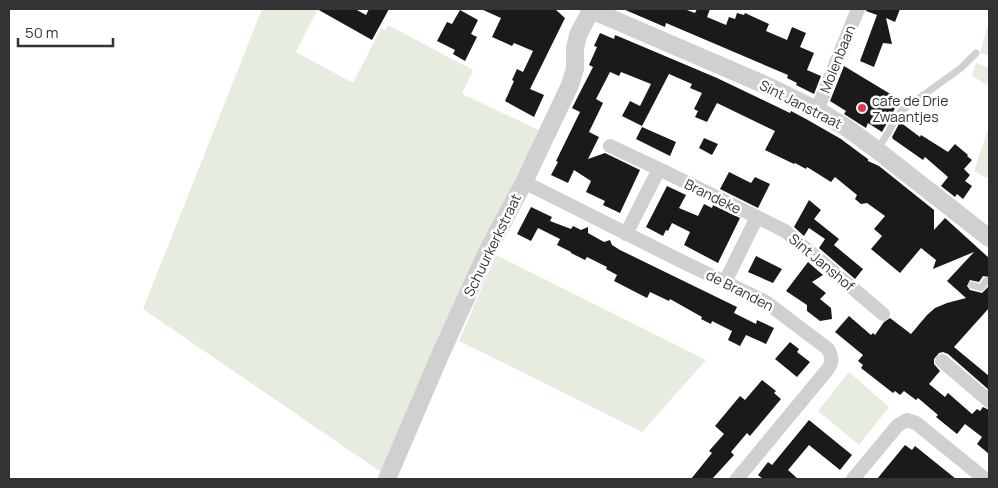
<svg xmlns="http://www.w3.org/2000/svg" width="998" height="488" viewBox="0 0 998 488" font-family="Manrope,sans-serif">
<rect width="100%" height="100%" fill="#fff"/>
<path fill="#e6ecdf" d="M262,9H318L296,52L353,83L381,28L385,30L388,25L473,70L462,94L539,130L460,291L381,472L143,309Z
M989,21V56L980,53Z
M976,63L989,68V86L972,76Z
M989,126V179L974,171Z
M496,255L706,360L642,432L459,341Z
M849,372L889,407L859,445L818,411Z"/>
<path fill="#1a1a1a" d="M317,9H355L366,15L369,9H389L372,40Z
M481,9H555L565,18L530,89L544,95L534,117L505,101L514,81L512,80L517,69L523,72L533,51L514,43L512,46L492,37L501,18Z
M623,9H684L695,13L697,9H710L707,17L726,25L729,17L735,19L737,13L744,15L745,13L769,24L766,31L787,40L792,27L806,33L800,47L814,53L807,70L821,76L814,94L796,85L797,83L787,78L788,75L666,23L665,27Z
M867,9H900L895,22L886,18L892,44L883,43L874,67L860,61L877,15L866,11Z
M460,10L478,20L471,34L477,37L465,61L453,54L455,50L437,41L447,22L452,24Z
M600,33L614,39L615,35L620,37L717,78L790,113L791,111L806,119L841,139L861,154L868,159V161L879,166L934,210V230L945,218L989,258V277L983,276L979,282L970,280L967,286L970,290L982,293L989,286V308L954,347L989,376V390L948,354L943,352L939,353L934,359V364L940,371L929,384L945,397L948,393L972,414L977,409L980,411L983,407L989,410V454L977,444L982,437L965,424L957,434L936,417L938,415L918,398L916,400L904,391L900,395L895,391L893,393L861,368L863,365L858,361L863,355L835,332L849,316L871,335L873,333L875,335L884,322L890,318L911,334L927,315L935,308L947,303L966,298L947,281L974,252L933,269L936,260L921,248L900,273L871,249L882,236L874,229L885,216L867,203L861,204L855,199L857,195L835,177L831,182L807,167L806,169L795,163L794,164L765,150L775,131L717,103L707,122L695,117L698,111L694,109L702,93L690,88L692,84L669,74L642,126L622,116L630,101L640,106L651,84L621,72L619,76L610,72L596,99L603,103L589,132L599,137L588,159L605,153L640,170L620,213L603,205L605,201L586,192L591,181L574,170L568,183L551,175L558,162L556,161L580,112L572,108L593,67L589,65L597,47L594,46Z
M844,66L892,95L891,96L899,101L882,132L868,123L866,128L844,114L846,111L830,101Z
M900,122L920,137L921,135L948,152L955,144L968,155L967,156L972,160L964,169L970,175L965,181L972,186L963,199L957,194L955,197L941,186L948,177L925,157L923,160L893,139L892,137Z
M642,127L676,142L670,156L636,139Z
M704,138L718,144L712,155L699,148Z
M729,172L751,183L755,177L770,184L758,208L720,189Z
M667,186L686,195L679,208L698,216L704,204L712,208L713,205L740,218L718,263L684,245L690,232L672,223L668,231L666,230L663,236L646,227Z
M809,200L821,210L814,219L839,239L834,245L863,269L855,279L819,248L825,239L809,228L804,236L794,227Z
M531,207L552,217L550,221L571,229L573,226L581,230L588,227V233L604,242L610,240L612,245L620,250L737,307L734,313L756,324L757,320L774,328L766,344L746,335L740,346L728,340L732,331L712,321L711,324L701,319L702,317L670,299L669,301L650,292L647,298L614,281L617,275L606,269L607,267L587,257L585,260L571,253V252L557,245L560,239L538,228L531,241L517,234Z
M756,256L782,269L773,283L748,272Z
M808,262L823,275L812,282L826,293L820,299L831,308L832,319L820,321L807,311V305L786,291Z
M790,342L799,349L797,352L810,362L797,377L775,359Z
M762,380L776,391L774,393L781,399L750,436L747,433L731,452L734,455L712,479H691L712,453L709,451L724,434L715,426L740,396L745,400Z
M809,420L852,455L840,470L809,445L788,470L798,479H763L758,475L768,462L772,465Z
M905,445L912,450L915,446L956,479H877Z"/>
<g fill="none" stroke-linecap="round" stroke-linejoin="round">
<path stroke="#d0d0d0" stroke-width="7" d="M878,149L901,111L961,68L976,53
M972,285L981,288L986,281"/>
<path stroke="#d0d0d0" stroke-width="14" d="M817,110L858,9
M610,146L659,169
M524,182L681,261L766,302L828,349C832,357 833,361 828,369L737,479
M757,217L785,231L883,314
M626,234L659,169L757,217L725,282
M942,361L989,401
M853,479L898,425L907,420L916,423L985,479"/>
<path stroke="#d0d0d0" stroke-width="18" d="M589,9L770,87L817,110L847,128L877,150L989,238
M387,479L441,353L488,250L524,182L570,85L575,69V49L578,35L591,10"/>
</g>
<circle fill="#e63946" stroke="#fff" stroke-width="2" cx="862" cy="108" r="5"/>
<g text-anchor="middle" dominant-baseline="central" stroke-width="5" stroke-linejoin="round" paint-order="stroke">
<g font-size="14" fill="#333" stroke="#fff">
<text transform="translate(837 59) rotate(-68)">Molenbaan</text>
<text transform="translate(801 104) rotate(27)">Sint Janstraat</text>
<text transform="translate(713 196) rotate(26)">Brandeke</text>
<text transform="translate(492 245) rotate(-64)">Schuurkerkstraat</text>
<text transform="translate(822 262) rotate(40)">Sint Janshof</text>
<text transform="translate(740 290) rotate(27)">de Branden</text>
</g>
<g font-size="14" fill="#333" stroke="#fff" text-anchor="start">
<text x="872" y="100">cafe de Drie<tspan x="872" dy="16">Zwaantjes</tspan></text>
</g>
</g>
<rect width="998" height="488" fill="none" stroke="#333333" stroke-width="20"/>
<path d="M18 38v8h95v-8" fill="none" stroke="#333333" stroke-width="2.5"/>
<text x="25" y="38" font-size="15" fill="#333333" stroke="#ffffff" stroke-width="4" paint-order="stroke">50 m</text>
</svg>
